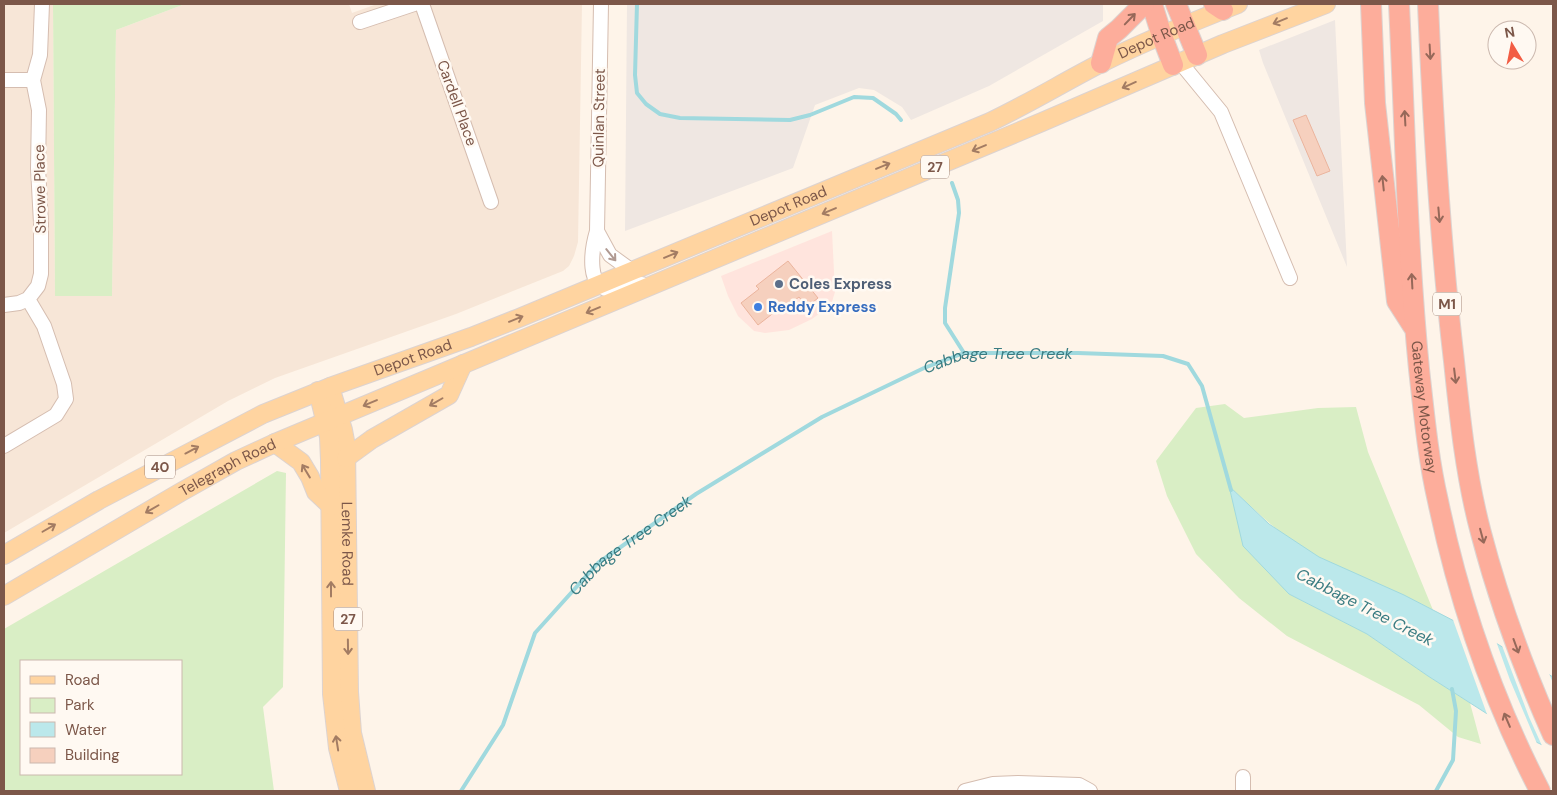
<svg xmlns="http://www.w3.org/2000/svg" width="1557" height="795" viewBox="0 0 1557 795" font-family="'DM Sans',sans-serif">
<rect width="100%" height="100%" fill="#fef4e9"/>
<path fill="#f7e6d7" d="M4,4H53L55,296L112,295L116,30L185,4H349L352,13L377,4H582L578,242L574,256L569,266L563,271L456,314L275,378L228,401L4,533Z"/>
<path fill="#ffe4dd" d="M832,231L835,292L831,305L812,319L789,330L765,333L754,331L738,316L728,296L721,276Z"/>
<path fill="#efe7e2" d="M627,4H1103V21L989,86L911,120L902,107L874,90L859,88L815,105L793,168L625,231Z
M1335,20L1347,267L1263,63L1259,50Z"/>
<path fill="#d9eec5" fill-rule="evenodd" d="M53,4H185L116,30L112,296H55Z
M1225,404L1244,418L1318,408L1356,407L1368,452L1433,610C1396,591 1357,577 1321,558C1286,541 1258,513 1230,487L1289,594L1367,634L1428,676L1470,703L1481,744L1458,737L1419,705L1287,636L1239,598L1196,554L1167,496L1156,461L1196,408Z
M277,471L286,473L283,687L263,707L274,791H4V629ZM21,661H181V774H21Z"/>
<path fill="#bbe8eb" stroke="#a0d9de" d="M1229,486L1269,524L1319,557L1404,595L1489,639L1553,677V750L1517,733L1428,676L1367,634L1289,594L1243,546Z"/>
<path fill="#fef4e9" d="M1452,617L1496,641L1510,680L1538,746L1515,735L1488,717Z
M1501,643L1548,671L1553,683V752L1543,748L1529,717Z"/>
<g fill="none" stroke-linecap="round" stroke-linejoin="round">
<g stroke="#a0d9de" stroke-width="4">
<path d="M637,4L635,75L637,93L646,104L660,114L680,118L790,120L810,115L854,97L873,98L896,114L901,120"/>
<path d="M952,183L958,200L959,213L945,308V323L964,353"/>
<path id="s1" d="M461,791L503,725L535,633L598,563L696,494L822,417L924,368L964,353H1078L1163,356L1188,364L1202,386L1231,490"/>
<path d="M1436,791L1453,760L1456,711L1452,689"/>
</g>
</g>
<path fill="#f6d0be" stroke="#ebb49d" d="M1306,115L1330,171L1317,176L1293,120Z
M788,261L818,298L807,307L799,297L778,313L776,311L758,325L741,303L759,289L756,286Z"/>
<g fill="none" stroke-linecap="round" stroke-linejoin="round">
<defs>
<path id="minor" d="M422,4L491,202
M601,4L597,231C592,248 584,292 615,290C625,289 632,284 642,284
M360,22L414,4
M1180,62L1221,112L1290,278
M4,80H33
M597,231L610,255L632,271
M4,305L19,303L28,299L38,286L41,274V223L38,168L39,110L33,80L40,55L42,4
M4,446L56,415L66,399L64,384L44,326L28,299
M1243,777V791
M965,791L993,784L1018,783L1079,785L1090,791"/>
<g id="major">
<path id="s2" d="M330,387L343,430L346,446L349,692L352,733L366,791"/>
<path d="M318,391L329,437L330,460L332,694L338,748L349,791"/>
<path d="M275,443L301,462L310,477L316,492L331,506"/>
<path d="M346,458L372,439L449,395L463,364"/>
<path id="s3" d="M4,555L99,500L263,414L330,387L471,337L519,318L990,122C1028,104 1064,82 1101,63C1146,41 1192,22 1238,4"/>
<path id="s4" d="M4,596L181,492L236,461L275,443L1042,122L1223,44L1326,4"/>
</g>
<g id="highway">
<path d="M1152,4L1162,36L1173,65"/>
<path d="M1176,4L1197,55"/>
<path d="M1214,4L1223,10"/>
<path d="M1371,4L1375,103L1397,301L1413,326"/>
<path id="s5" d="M1399,4C1405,125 1407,247 1419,369C1424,413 1428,458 1438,501C1459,602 1493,700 1540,791"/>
<path d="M1428,4C1433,123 1440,242 1454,361C1460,419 1466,477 1481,533C1499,602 1524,670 1553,735"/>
<path d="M1101,63L1108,38L1119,29L1144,4"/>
</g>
</defs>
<use href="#minor" stroke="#d5bdb0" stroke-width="16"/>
<use href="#major" stroke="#ddd3d0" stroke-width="20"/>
<use href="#highway" stroke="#ddd3d0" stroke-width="22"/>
<use href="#minor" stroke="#fff" stroke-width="14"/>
<use href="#major" stroke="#ffd4a0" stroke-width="18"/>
<use href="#highway" stroke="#fdad9b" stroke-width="20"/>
</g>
<defs><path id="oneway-shaft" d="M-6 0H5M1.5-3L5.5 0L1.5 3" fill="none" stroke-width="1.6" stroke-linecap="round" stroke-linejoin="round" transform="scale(1.25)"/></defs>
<g stroke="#966859">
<use href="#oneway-shaft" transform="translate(1130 19) rotate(-46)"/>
<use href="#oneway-shaft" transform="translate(1430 52) rotate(87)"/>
<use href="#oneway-shaft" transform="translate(1405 118) rotate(-93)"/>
<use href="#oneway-shaft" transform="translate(1383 183) rotate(-96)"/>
<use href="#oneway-shaft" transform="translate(1439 215) rotate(85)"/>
<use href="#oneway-shaft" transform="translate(1412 281) rotate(-93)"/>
<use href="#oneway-shaft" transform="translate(1455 376) rotate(83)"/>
<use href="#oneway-shaft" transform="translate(1482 536) rotate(75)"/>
<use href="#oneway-shaft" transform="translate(1516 646) rotate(70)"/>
<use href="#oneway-shaft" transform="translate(1507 720) rotate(-113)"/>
</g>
<g stroke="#a37c63">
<use href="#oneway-shaft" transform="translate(1280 21) rotate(158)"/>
<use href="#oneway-shaft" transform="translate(1129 85) rotate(156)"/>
<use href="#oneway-shaft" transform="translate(979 148) rotate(157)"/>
<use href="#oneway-shaft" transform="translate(883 166) rotate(-22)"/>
<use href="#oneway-shaft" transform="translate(829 211) rotate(157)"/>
<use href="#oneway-shaft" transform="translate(671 255) rotate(-23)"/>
<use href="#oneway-shaft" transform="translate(593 310) rotate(157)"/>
<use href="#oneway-shaft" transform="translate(516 319) rotate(-22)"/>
<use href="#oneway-shaft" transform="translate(436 402) rotate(150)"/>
<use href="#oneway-shaft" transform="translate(370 403) rotate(157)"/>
<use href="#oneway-shaft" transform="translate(192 450) rotate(-28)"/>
<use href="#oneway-shaft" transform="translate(306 471) rotate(-121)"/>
<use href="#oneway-shaft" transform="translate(152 509) rotate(150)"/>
<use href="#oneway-shaft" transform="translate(49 528) rotate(-30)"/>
<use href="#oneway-shaft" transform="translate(331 589) rotate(-90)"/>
<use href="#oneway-shaft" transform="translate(348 647) rotate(89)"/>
<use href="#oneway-shaft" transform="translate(337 743) rotate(-99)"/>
</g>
<use stroke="#b09a92" href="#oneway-shaft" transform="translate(611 255) rotate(51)"/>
<circle fill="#5c6f8a" stroke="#fff9f2" stroke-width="2" cx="779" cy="284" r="5"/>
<circle fill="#3f7fe0" stroke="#fff9f2" stroke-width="2" cx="758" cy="307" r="5"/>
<g text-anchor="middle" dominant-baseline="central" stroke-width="5" stroke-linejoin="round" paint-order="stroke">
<g fill="#fff9f2" stroke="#a3887c" stroke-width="1">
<rect x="921" y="155.5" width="28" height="23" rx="4"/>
<rect x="1433" y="292.5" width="28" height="23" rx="4"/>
<rect x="145" y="455.5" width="30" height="23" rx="4"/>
<rect x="334" y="607.5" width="28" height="23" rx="4"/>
</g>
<g font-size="14" font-weight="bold" fill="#7c5749">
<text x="935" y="167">27</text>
<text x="1447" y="304">M1</text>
<text x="160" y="467">40</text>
<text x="348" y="619">27</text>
</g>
<g font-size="15" fill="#7c5749" stroke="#fff9f2">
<text stroke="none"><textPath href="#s3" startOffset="1265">Depot Road</textPath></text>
<text transform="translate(457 103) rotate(70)">Cardell Place</text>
<text transform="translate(599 118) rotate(-89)">Quinlan Street</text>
<text transform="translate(40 189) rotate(-91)">Strowe Place</text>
<text stroke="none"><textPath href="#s3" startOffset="860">Depot Road</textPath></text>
<text stroke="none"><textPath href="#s3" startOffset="455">Depot Road</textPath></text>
<text stroke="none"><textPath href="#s5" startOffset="404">Gateway Motorway</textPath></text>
<text stroke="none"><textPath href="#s4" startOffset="258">Telegraph Road</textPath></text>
<text stroke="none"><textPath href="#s2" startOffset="159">Lemke Road</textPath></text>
</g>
<g font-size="15" font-weight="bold" fill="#4e5e75" stroke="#fff9f2" text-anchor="start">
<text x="789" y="284">Coles Express</text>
</g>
<g font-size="15" font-weight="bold" fill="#366cbe" stroke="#fff9f2" text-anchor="start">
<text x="768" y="307">Reddy Express</text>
</g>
<g font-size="16" font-style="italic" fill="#3a7c82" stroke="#fff9f2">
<text stroke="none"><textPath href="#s1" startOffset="726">Cabbage Tree Creek</textPath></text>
<text stroke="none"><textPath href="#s1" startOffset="306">Cabbage Tree Creek</textPath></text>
<text transform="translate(1365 607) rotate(27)">Cabbage Tree Creek</text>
</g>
</g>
<rect width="1557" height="795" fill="none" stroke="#7c5749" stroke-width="10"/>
<rect x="20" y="660" width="162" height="115" fill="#fff9f2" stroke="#cbb8ae"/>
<rect x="30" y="676" width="25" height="8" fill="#ffd4a0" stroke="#cbb8ae"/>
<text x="65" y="685" font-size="15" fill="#7c5749">Road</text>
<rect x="30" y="698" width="25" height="15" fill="#d9eec5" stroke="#cbb8ae"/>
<text x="65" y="710" font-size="15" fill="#7c5749">Park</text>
<rect x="30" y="722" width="25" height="15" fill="#bbe8eb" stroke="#cbb8ae"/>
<text x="65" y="735" font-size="15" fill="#7c5749">Water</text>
<rect x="30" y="748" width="25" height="15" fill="#f6d0be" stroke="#cbb8ae"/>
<text x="65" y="760" font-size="15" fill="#7c5749">Building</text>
<g transform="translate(1512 45) rotate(350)"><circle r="24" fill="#fff9f2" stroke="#cbb8ae"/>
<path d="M0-4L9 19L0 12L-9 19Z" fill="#f25d44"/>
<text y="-8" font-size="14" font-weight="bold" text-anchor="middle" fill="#7c5749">N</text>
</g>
</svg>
